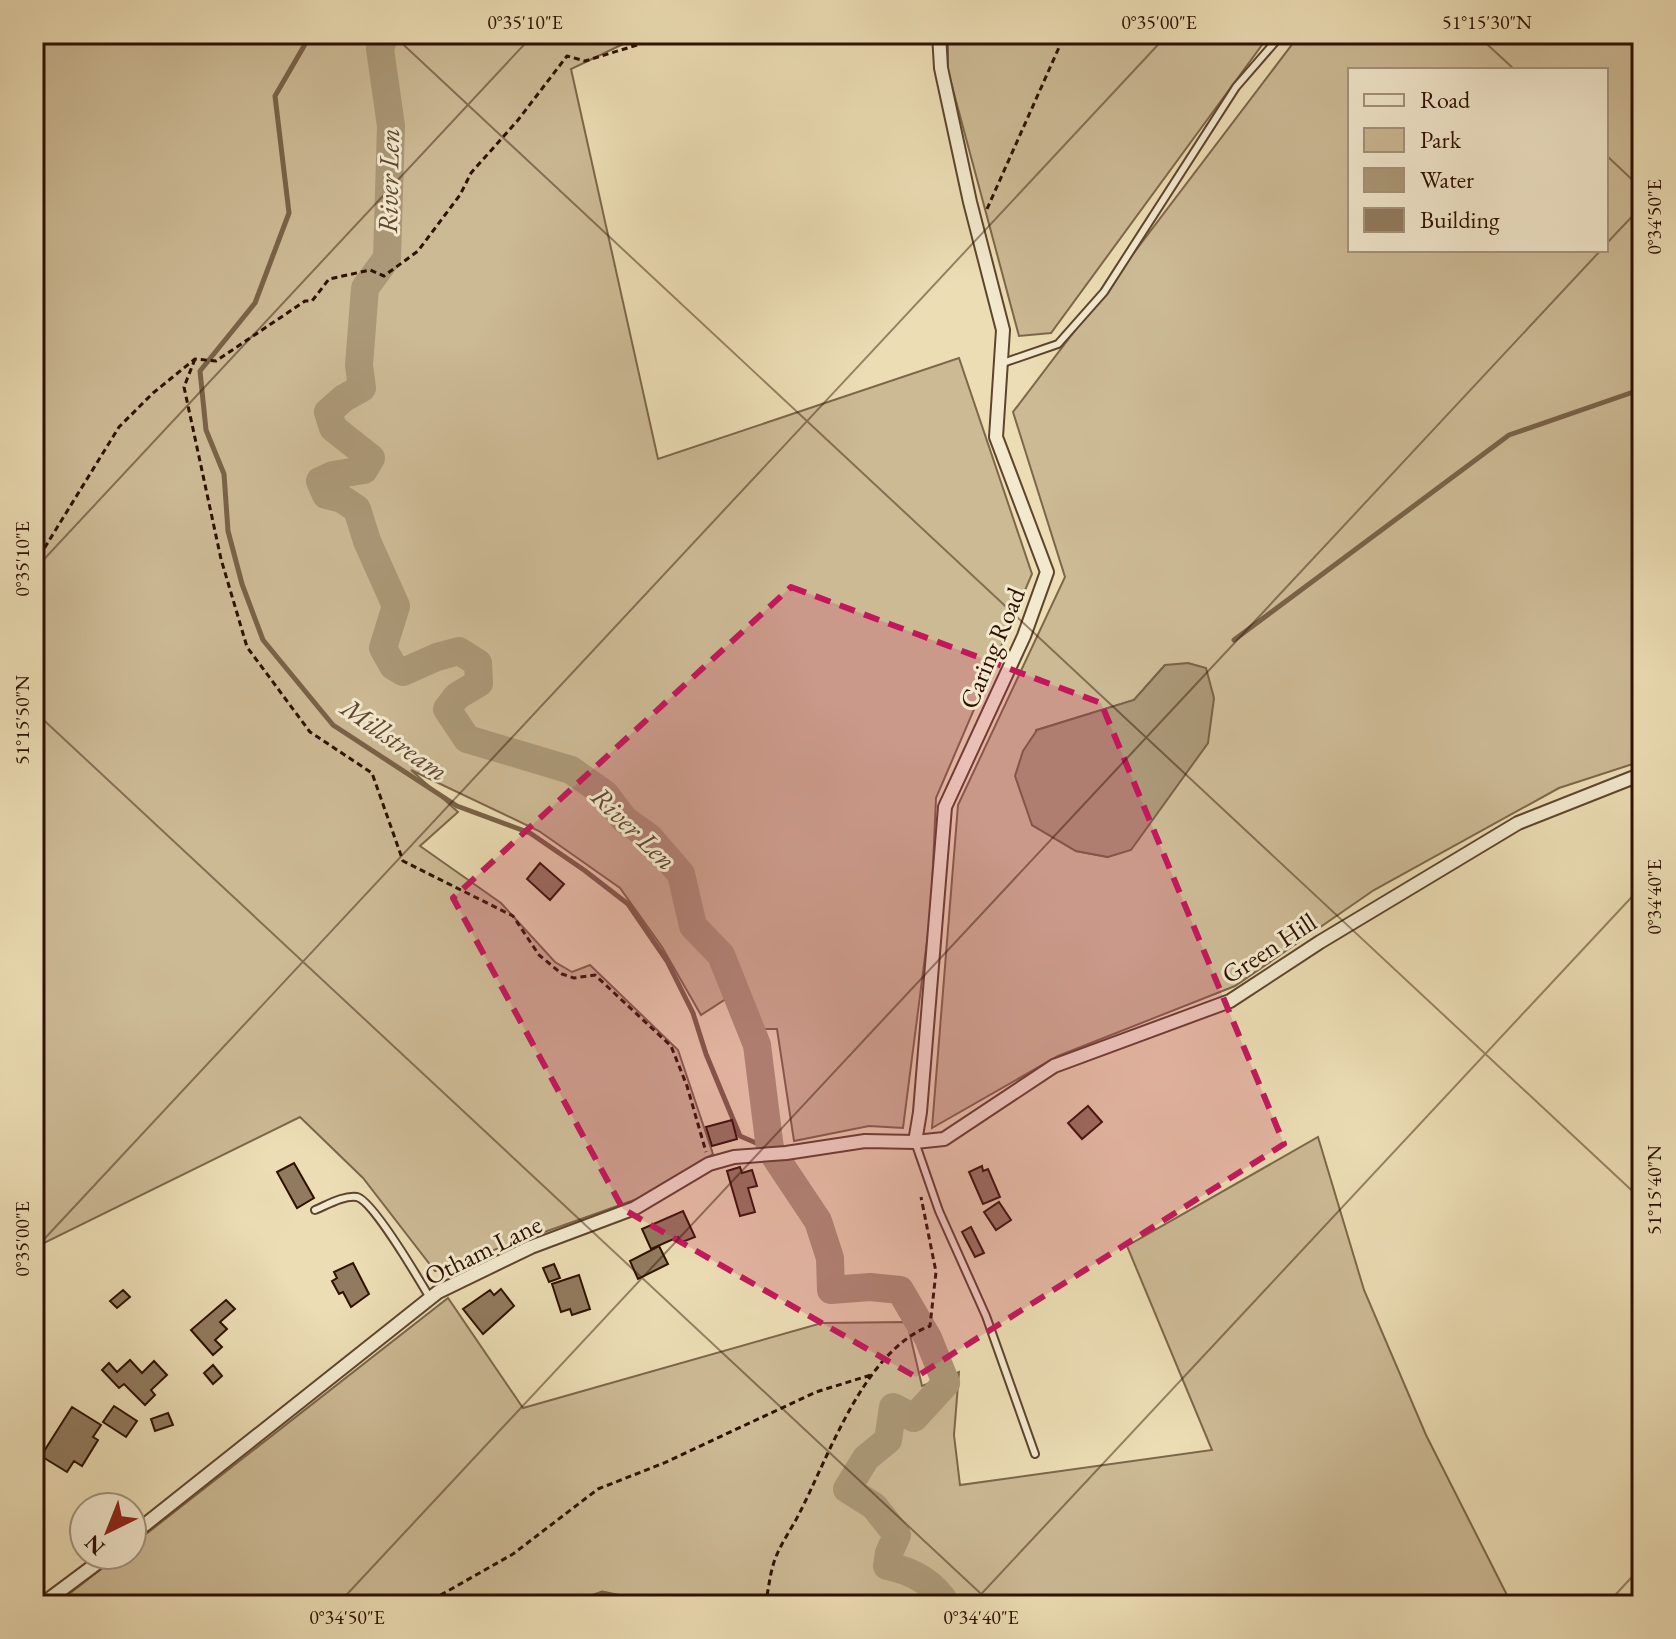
<svg xmlns="http://www.w3.org/2000/svg" width="1676" height="1639" viewBox="0 0 1676 1639" font-family="'EB Garamond',serif">
<rect width="100%" height="100%" fill="#ecddb4"/>
<filter id="stains"><feTurbulence type="fractalNoise" baseFrequency=".0025" numOctaves="4"/><feColorMatrix values="0 0 0 0 .2 0 0 0 0 .09 0 0 0 0 .02 0 0 0 .5 -.17"/></filter>
<radialGradient id="worn" r=".72"><stop offset=".6" stop-color="#630" stop-opacity="0"/><stop offset="1" stop-color="#630" stop-opacity=".3"/></radialGradient>
<path fill="#ccba95" stroke="#7d664a" stroke-width="2" fill-rule="evenodd" d="M34,34H644L571,69L658,459L959,358L1032,574L936,798L931,910L903,1128L869,1126L794,1141L777,1029H756L740,987L735,993L701,1015L662,947L620,888L539,831L411,770L458,812L420,846L501,903L555,962L572,972L590,965L678,1050L713,1154L637,1199L435,1271L363,1178L300,1117L34,1248Z
M948,34H1270L1051,333L1019,336L948,71Z
M1300,34H1642V761L1559,788L1374,890L1235,986L1058,1056L932,1128L958,805L1065,577L1013,412ZM1350,70H1606V250H1350ZM1165,665L1108,857L1076,851L1032,825L1036,730L1134,700Z
M1318,1137L1364,1290L1426,1435L1512,1605H55L119,1555H132V1545L448,1298L523,1408L822,1323L907,1322L922,1386L959,1372L954,1435L960,1485L1212,1450L1127,1246Z"/>
<path fill="#ab9877" stroke="#796247" stroke-width="2" d="M1188,663L1206,668L1214,698L1208,743L1131,850L1108,857L1076,851L1032,825L1015,776L1023,751L1037,730L1134,700L1165,665Z"/>
<g fill="none" stroke-linecap="round" stroke-linejoin="round">
<path stroke="#796247" stroke-width="5" d="M311,34L275,96L289,213L255,303L200,371L206,430L224,474L228,531L242,584L263,640L333,725L457,806L530,833L584,870L628,904L667,961L693,1013L706,1054L740,1136L770,1149
M1234,640L1509,435L1642,389
M569,1605L602,1593L659,1605"/>
<path stroke="#ab9877" stroke-width="28" d="M385,34L380,49L391,126L387,258L365,288L359,365L362,388L344,398L328,412L333,428L371,458L364,470L333,475L320,481L326,495L342,499L357,509L367,541L396,606L383,648L393,666L403,672L437,657L459,651L478,663L479,683L457,696L447,709L467,739L571,770L605,794L624,819L649,837L681,874L693,926L721,955L757,1045L770,1149L818,1221L830,1258L831,1290L870,1287L900,1290L928,1338L946,1383L914,1418L893,1407L888,1440L866,1458L847,1489L874,1506L897,1535L889,1553L887,1566C913,1571 934,1583 947,1605"/>
</g>
<path fill="#917b5e" stroke="#2e1100" stroke-width="2" d="M540,863L564,884L550,900L527,879Z
M1088,1106L1102,1122L1082,1139L1068,1123Z
M732,1120L737,1139L712,1146L706,1127Z
M294,1163L314,1198L297,1208L277,1172Z
M982,1166L983,1171L988,1169L1000,1197L983,1204L969,1172Z
M740,1167L742,1173L752,1170L757,1186L748,1188L755,1212L740,1216L727,1171Z
M999,1202L1011,1220L996,1230L984,1212Z
M683,1211L695,1237L680,1243L678,1237L651,1249L642,1229Z
M971,1227L984,1253L975,1257L962,1232Z
M659,1246L668,1264L638,1279L630,1261Z
M353,1263L369,1294L351,1307L343,1292L339,1294L332,1281L337,1278L334,1272Z
M554,1264L560,1278L549,1282L543,1268Z
M579,1275L590,1309L572,1315L570,1309L561,1312L552,1284Z
M501,1289L514,1306L483,1334L463,1309L490,1290L494,1295Z
M123,1290L130,1297L117,1308L110,1301Z
M226,1300L235,1309L220,1322L227,1329L215,1340L222,1347L213,1355L191,1330Z
M130,1360L142,1373L154,1361L167,1375L151,1390L155,1395L145,1405L124,1384L119,1388L102,1370L109,1363L117,1372Z
M213,1365L222,1376L213,1384L204,1373Z
M114,1406L137,1421L126,1437L103,1422Z
M72,1407L101,1425L93,1437L98,1440L82,1466L74,1461L67,1472L41,1456Z
M168,1413L173,1425L155,1431L151,1419Z"/>
<g fill="none" stroke-linecap="round" stroke-linejoin="round">
<defs>
<path id="service" d="M1000,364L1058,344L1104,292L1236,87L1282,34
M915,1142L939,1211L986,1316L1035,1454
M315,1210C327,1205 344,1195 357,1197C373,1201 420,1281 430,1298"/>
<path id="minor" d="M915,1142L920,1112L945,807L1024,636L1047,572L996,437L1003,330L970,202L941,68L939,34
M132,1535L438,1292L531,1247L635,1208L709,1164L734,1157L786,1153L865,1141L915,1142L944,1139L1054,1066L1230,1001L1320,942L1518,823L1642,774
M41,1605L108,1555"/>
</defs>
<use href="#service" stroke="#5e442d" stroke-width="10"/>
<use href="#minor" stroke="#5e442d" stroke-width="16"/>
<path stroke="#2e1100" stroke-width="3" stroke-dasharray="6 4" stroke-linecap="butt" d="M987,209L1065,34
M195,359L184,387L221,559L247,647L310,732L372,773L403,861L513,916L539,955L562,974L574,978L595,975L671,1046L687,1086L706,1152
M34,565L119,427L153,393L195,359L216,361L305,301H312L329,279L370,270L384,276L418,251L460,195L471,173L518,120L567,56L585,61L673,34
M423,1605L513,1554L598,1489L664,1463L816,1392L871,1375
M765,1605C768,1593 769,1581 772,1569C777,1548 790,1532 799,1514C830,1454 864,1351 930,1326L936,1272L921,1197"/>
<use href="#service" stroke="#f3e9ce" stroke-width="6"/>
<use href="#minor" stroke="#f3e9ce" stroke-width="12"/>
</g>
<path fill="#c2185b" fill-opacity="0.2" stroke="#c2185b" stroke-width="6" stroke-dasharray="16 10" stroke-linejoin="round" d="M791,587L1101,703L1284,1144L916,1377L623,1209L453,898Z"/>
<path fill="none" stroke="#2e1100" stroke-width="2" stroke-opacity="0.45" d="M392,34L1642,1200M1476,34L1515,70M1606,155L1642,189M1606,244L1642,206M34,570L534,34M34,711L993,1605M34,1250L1168,34M337,1605L1601,250M971,1605L1642,886M1606,1605L1642,1566"/>
<g text-anchor="middle" dominant-baseline="central" stroke-width="6" stroke-linejoin="round" paint-order="stroke">
<g font-size="26" fill="#2e1100" stroke="#f3e9ce">
<text transform="translate(992 648) rotate(-67)">Caring Road</text>
<text transform="translate(1269 948) rotate(-33)">Green Hill</text>
<text transform="translate(483 1250) rotate(-26)">Otham Lane</text>
</g>
<g font-size="28" font-style="italic" fill="#604730" stroke="#f3e9ce">
<text transform="translate(388 181) rotate(-89)">River Len</text>
<text transform="translate(395 739) rotate(35)">Millstream</text>
<text transform="translate(634 828) rotate(44)">River Len</text>
</g>
</g>
<rect width="1676" height="1639" fill="none" stroke="#ecddb4" stroke-width="88"/>
<rect x="1348" y="68" width="260" height="184" fill="#f3e9ce" stroke="#a4937c" stroke-width="2"/>
<rect x="1364" y="94" width="40" height="12" fill="#f3e9ce" stroke="#a4937c" stroke-width="2"/>
<text x="1420" y="108" font-size="24" fill="#2e1100">Road</text>
<rect x="1364" y="128" width="40" height="24" fill="#ccba95" stroke="#a4937c" stroke-width="2"/>
<text x="1420" y="148" font-size="24" fill="#2e1100">Park</text>
<rect x="1364" y="168" width="40" height="24" fill="#ab9877" stroke="#a4937c" stroke-width="2"/>
<text x="1420" y="188" font-size="24" fill="#2e1100">Water</text>
<rect x="1364" y="208" width="40" height="24" fill="#917b5e" stroke="#a4937c" stroke-width="2"/>
<text x="1420" y="228" font-size="24" fill="#2e1100">Building</text>
<g transform="translate(108 1531) rotate(223)"><circle r="38" fill="#f3e9ce" stroke="#a4937c" stroke-width="2"/>
<path d="M0-6L14 30L0 20L-14 30Z" fill="#8f2418"/>
<text y="-12" font-size="22" font-weight="bold" text-anchor="middle" fill="#2e1100">N</text>
</g>
<rect x="44" y="44" width="1588" height="1551" fill="none" stroke="#2e1100" stroke-width="3"/>
<g font-size="20" text-anchor="middle" fill="#2e1100">
<text x="525" y="29">0°35'10"E</text>
<text x="1159" y="29">0°35'00"E</text>
<text x="1487" y="29">51°15'30"N</text>
<text transform="translate(1654 217) rotate(-90)" y="7">0°34'50"E</text>
<text transform="translate(22 559) rotate(-90)" y="7">0°35'10"E</text>
<text transform="translate(22 720) rotate(-90)" y="7">51°15'50"N</text>
<text transform="translate(1654 897) rotate(-90)" y="7">0°34'40"E</text>
<text transform="translate(1654 1190) rotate(-90)" y="7">51°15'40"N</text>
<text transform="translate(22 1239) rotate(-90)" y="7">0°35'00"E</text>
<text x="347" y="1624">0°34'50"E</text>
<text x="981" y="1624">0°34'40"E</text>
</g>
<rect width="100%" height="100%" filter="url(#stains)"/>
<rect width="100%" height="100%" fill="url(#worn)"/>
</svg>
